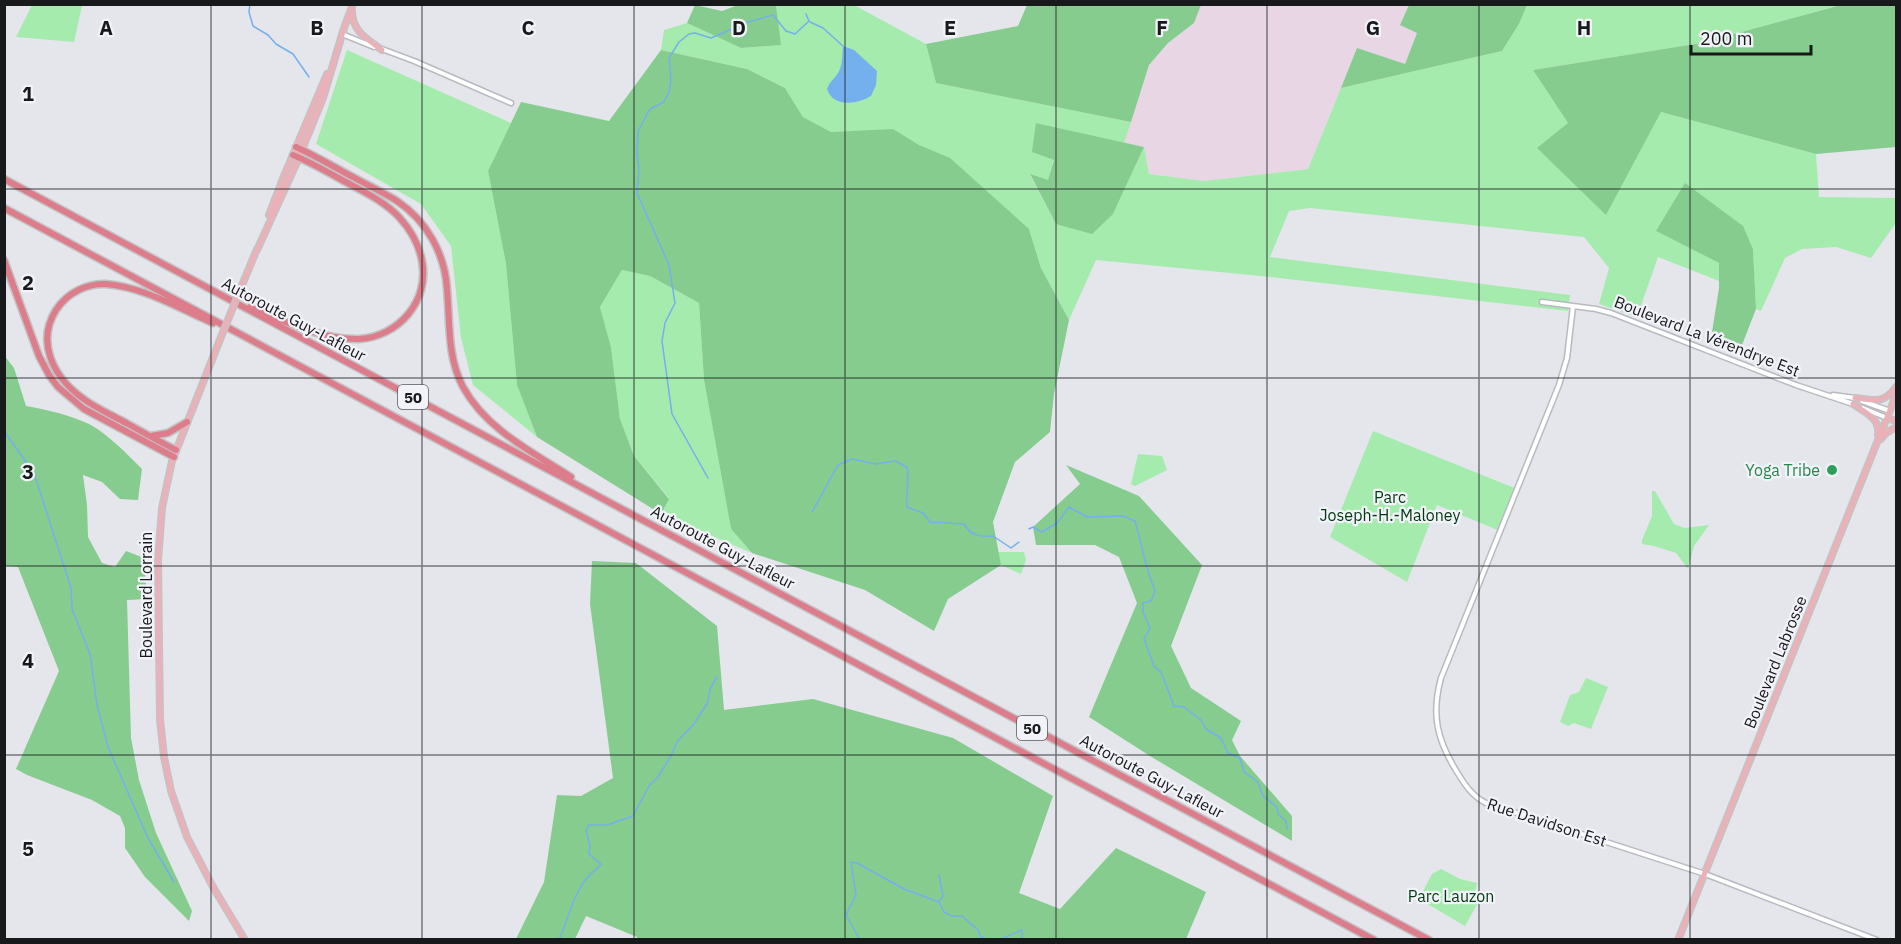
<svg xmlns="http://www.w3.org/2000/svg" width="1901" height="944" viewBox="0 0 1901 944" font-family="'IBM Plex Sans',sans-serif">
<rect width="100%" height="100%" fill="#e5e6ec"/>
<path fill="#e9d6e5" d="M1201,5H1409L1401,25L1417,33L1405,64L1357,49L1308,169L1204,181L1149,174L1144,147L1124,143L1149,65L1168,43L1194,23Z"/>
<path fill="#a5ebad" d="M75,4L82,6L74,42L16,37L32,5Z
M776,5H854L926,44L936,83L1131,122L1124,143L1036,123L1054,159L1048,181L1030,175L1056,224L1113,214L1144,147L1149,174L1204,181L1308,169L1341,88L1502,51L1519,24L1527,5H1840L1701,43L1533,70L1568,123L1606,214L1661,112L1816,154L1819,197L1896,198V223L1871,258L1836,247L1802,249L1785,258L1761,311L1756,309L1753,249L1656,231L1719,263V281L1658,257L1637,317L1599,304L1609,268L1584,237L1310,208L1289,211L1270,257L1570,295L1568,311L1261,276L1096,260L1069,320L1041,268L1029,229L919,145L893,130L831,132L803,117L785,88L747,69L661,50L664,30L687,23L741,48L780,45Z
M347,50L511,123L488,171L506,264L517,385L537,437L473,385L461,338L451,246L421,204L316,144Z
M622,270L650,276L699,303L704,380L731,529L752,553L661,514L669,498L634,456L620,419L611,347L600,307Z
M1373,431L1517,489L1500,531L1437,505L1407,582L1330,537Z
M1138,454L1162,456L1167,470L1135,486L1131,484Z
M1652,491H1655L1674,524L1685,528L1709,525L1694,546L1688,569L1676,553L1654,546L1642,544V540L1652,516Z
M998,552H1024L1026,560L1021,574L1001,565Z
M1586,678L1608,687L1591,729L1574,723L1568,726L1560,722L1570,695L1579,692Z
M1441,869L1460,879L1477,883L1475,893L1479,901L1465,926L1419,899L1432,874Z"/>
<path fill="#86cc8f" d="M695,5L722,11L738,5H776L781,45L741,48L687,23Z
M1027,5V4L1201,5L1194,23L1168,43L1149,65L1131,122L936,83L926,44L1018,26Z
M1409,5V4L1527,5L1519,24L1502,51L1341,88L1357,48L1405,64L1417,33L1400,25Z
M1841,5H1896V147L1816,154L1661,112L1606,215L1537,148L1568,123L1533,70L1701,43Z
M661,50L747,69L785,88L803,117L831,132L893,129L919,145L950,158L1029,229L1041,268L1069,320L1054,394L1050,432L1015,462L993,522L1001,565L948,599L934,631L865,590L752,553L731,529L704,380L699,303L650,276L622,270L600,307L611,347L620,419L634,456L669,499L661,514L537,437L517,385L506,264L488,171L521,102L609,121Z
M1036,123L1144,147L1113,214L1092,234L1056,224L1030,174L1048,180L1054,160L1032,152Z
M1685,183L1743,226L1753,249L1756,309L1742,345L1712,332L1719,288V263L1656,231Z
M4,355L14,368L26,406C48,410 71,415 91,425C109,435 128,455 142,469L138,500L120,499L102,482L83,475L87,505L88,537L102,563L115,567L126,551L144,558L147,599L127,600L131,738L139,780L156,833L192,911L189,921L145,877L125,848V828L120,816L92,800L27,775L16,769L59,671L18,567L5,566Z
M1066,465L1139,496L1202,565L1171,646L1191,688L1241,721L1232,740L1240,756L1292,816V841L1150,756L1089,717L1137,603L1119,557L1095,545H1036L1033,527L1080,484Z
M592,561L636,563L717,626L724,710L813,699L953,738L1053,796L1019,893L1060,909L1116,848L1206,892L1186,939L638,940L637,937L586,916L575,939H516L544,882L557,795L581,796L613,778L590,604Z"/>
<path fill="#74afee" d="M843,46L854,50L877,71L876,85L871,96C858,104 833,108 827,89C829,83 832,81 836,76C843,68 842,56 843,46Z"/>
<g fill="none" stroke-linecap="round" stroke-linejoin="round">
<path stroke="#74afee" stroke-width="1.5" d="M250,4L249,12L253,26L268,35L276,44L293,54L309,77
M810,22L823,28L843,46
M4,431L34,473L71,588L72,609L90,654L97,705L108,747L148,838L174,882
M708,478L672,414L662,341L665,323L675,303L669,265L637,193L639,169L637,153L638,131L650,109L664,102L669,92L671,79L669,58L679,42L689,34L695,33L711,38L748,22L773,15L786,31L795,34L809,21L806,14
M812,512L838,465L852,459L876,464L895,461L907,467C910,482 905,493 907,507L923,513L930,522L964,524C971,536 980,537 993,536L1011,548L1019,542
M1029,529L1033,527L1042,532L1057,523L1069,507L1087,517L1123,516L1135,521C1142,544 1145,568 1155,591L1151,601L1143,603V612L1150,628L1144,639L1154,666L1161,672L1174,706L1184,707L1201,720L1206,729L1221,738L1228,753L1240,758L1244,772L1258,782L1263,796L1277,807L1278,814L1286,821L1287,829
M939,875L943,896L939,902L944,912L952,916H962L979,931L980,936L987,940
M559,940C568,919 573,895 587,878C591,873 597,869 601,864L589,854L590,845L586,831L589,825H607L633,816L649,786L658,777L671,756L677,742L694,724L708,702L710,689L717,677
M860,940L846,915L856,895L851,862L857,863L904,889L939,902
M999,940L1022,930V940"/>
<defs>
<path id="minor" d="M342,34L374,47
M382,49L414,61L511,103
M1542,302L1596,309L1611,313L1796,385L1853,404
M1573,306L1567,358L1559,385L1441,678C1431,715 1437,740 1457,772C1465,785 1472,796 1486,803L1705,874L1877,940
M1833,395L1855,398
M1862,401L1890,411
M1863,408L1887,418"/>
<path id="major" d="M352,11C352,31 367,39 382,50
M269,215L284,176L327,74
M257,250L297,162L323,98L344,28L353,4
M240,290L257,249
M219,342L172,461L162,508L158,561L160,719L164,757L171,791L187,837L213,887L245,940
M1855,398C1874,400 1883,405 1896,387
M1853,404C1866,413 1880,418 1878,435
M1887,418L1896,421
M1881,439L1886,433L1896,427
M1678,940L1896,395"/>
<path id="highway" d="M296,147C316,156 334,167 353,177C367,185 383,192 397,201C427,221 445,254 447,289C450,322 447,357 463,387C486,429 532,452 571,477
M4,179L1429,940
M4,208L1374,940
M4,260L39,356L49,375L58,387L84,409L174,457
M250,307C285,321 320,340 359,339C398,337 430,301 422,261C419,244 410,229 399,217C383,200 362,191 342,180C326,171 310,162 293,155
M151,436L168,433L187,422
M176,450C160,442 144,433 128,424C112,415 95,408 81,397C53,376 36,342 56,310C67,293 87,283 106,284C144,287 180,309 213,323"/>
</defs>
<use href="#minor" stroke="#b9bac0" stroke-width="7"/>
<use href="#major" stroke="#c3c3c4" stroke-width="8"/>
<use href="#highway" stroke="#c3c3c4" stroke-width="9"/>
<use href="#minor" stroke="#fff" stroke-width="4"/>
<use href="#major" stroke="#ebb1b9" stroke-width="5"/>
<use href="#highway" stroke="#dd7d8b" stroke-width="6"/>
<defs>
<path id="major-bridge" d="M219,342L240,290"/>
</defs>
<use href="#major-bridge" stroke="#c3c3c4" stroke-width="8" stroke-linecap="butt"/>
<use href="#major-bridge" stroke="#ebb1b9" stroke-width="5"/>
</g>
<path fill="none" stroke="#18191b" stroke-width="1.5" stroke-opacity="0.55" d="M211,4V940M422,4V940M634,4V940M845,4V940M1056,4V940M1267,4V940M1479,4V940M1690,4V940M4,189H1896M4,378H1896M4,566H1896M4,755H1896"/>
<circle fill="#2e9e5b" stroke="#f2f3f9" stroke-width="2" cx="1832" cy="470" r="6"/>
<g text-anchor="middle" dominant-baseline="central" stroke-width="4.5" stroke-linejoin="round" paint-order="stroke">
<g fill="#f2f3f9" stroke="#595a5e" stroke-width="1.5">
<rect x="398" y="385" width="30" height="24" rx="4.5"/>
<rect x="1017" y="716" width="30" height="24" rx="4.5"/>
</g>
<g font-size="15" font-weight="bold" fill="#18191b">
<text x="413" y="397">50</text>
<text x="1032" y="728">50</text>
</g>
<g font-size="16" fill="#18191b" stroke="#f2f3f9">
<text transform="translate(294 319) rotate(28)">Autoroute Guy-Lafleur</text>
<text transform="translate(1707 336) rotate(21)">Boulevard La Vérendrye Est</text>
<text transform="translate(723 547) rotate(28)">Autoroute Guy-Lafleur</text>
<text transform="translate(146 595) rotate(-90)">Boulevard Lorrain</text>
<text transform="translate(1775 662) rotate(-68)">Boulevard Labrosse</text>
<text transform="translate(1152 776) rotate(28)">Autoroute Guy-Lafleur</text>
<text transform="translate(1547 822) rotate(18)">Rue Davidson Est</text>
</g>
<g font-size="16" fill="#27864d" stroke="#f2f3f9" text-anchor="end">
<text x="1820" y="470">Yoga Tribe</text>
</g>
<g font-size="16" fill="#023811" stroke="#f2f3f9">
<text x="1390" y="497">Parc<tspan x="1390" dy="18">Joseph-H.-Maloney</tspan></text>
<text x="1451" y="896">Parc Lauzon</text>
</g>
</g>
<g font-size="20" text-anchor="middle" font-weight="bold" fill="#18191b" stroke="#f2f3f9" stroke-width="4.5" stroke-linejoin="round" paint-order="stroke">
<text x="106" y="35">A</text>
<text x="317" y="35">B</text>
<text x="528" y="35">C</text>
<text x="739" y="35">D</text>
<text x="950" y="35">E</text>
<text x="1162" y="35">F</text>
<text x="1373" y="35">G</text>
<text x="1584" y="35">H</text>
<text x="28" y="101">1</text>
<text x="28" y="290">2</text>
<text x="28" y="479">3</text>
<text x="28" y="668">4</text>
<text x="28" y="856">5</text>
</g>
<rect width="1901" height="944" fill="none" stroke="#18191b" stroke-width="12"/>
<path d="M1691 45v9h120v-9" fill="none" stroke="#18191b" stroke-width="3"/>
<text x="1700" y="45" font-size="18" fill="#18191b" stroke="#f2f3f9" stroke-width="4.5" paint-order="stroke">200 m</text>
</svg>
